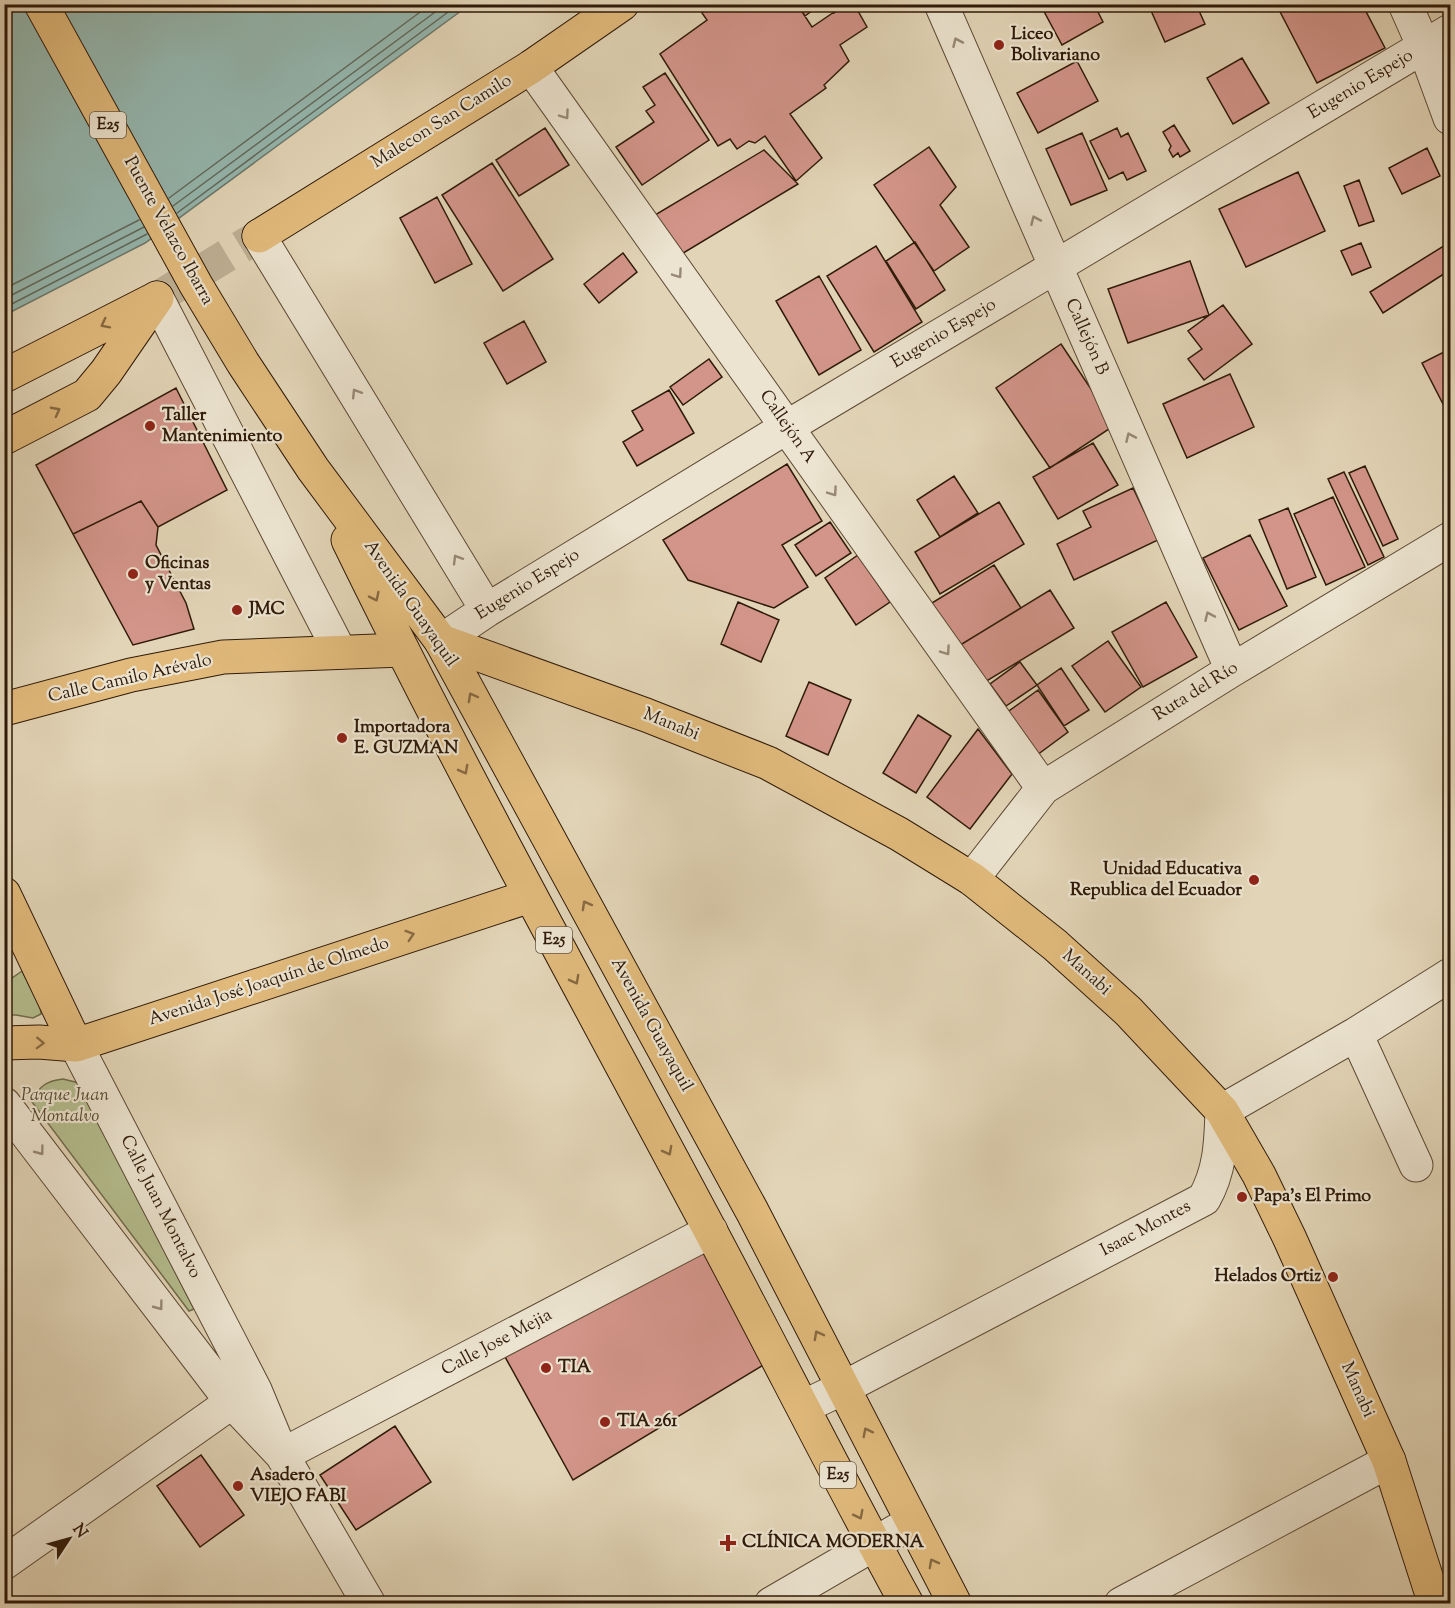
<svg xmlns="http://www.w3.org/2000/svg" width="1455" height="1608" viewBox="0 0 1455 1608" font-family="'Sorts Mill Goudy',serif">
<rect width="100%" height="100%" fill="#e2d5b7"/>
<filter id="stains"><feTurbulence type="fractalNoise" baseFrequency=".00333" numOctaves="4"/><feColorMatrix values="0 0 0 0 .2 0 0 0 0 .09 0 0 0 0 .02 0 0 0 .5 -.17"/></filter>
<radialGradient id="worn" r=".72"><stop offset=".6" stop-color="#630" stop-opacity="0"/><stop offset="1" stop-color="#630" stop-opacity=".3"/></radialGradient>
<path fill="#b4bd8e" stroke="#726c4c" stroke-width="1.5" d="M22,971L40,1006L41,1014L33,1018L16,1015H5V983Z
M63,1079L79,1083L194,1309L189,1311L32,1102C39,1086 46,1081 63,1079Z"/>
<path fill="#95b8b0" stroke="#6c796d" stroke-width="1.5" d="M5,5H469L145,243L5,315Z"/>
<g fill="none" stroke-linecap="round" stroke-linejoin="round">
<path stroke="#62695c" stroke-width="1.5" d="M169,198L431,4
M173,206L446,4
M177,213L459,4
M4,289L139,220
M4,299L144,227
M4,308L147,234"/>
</g>
<path fill="#d3958a" stroke="#2f1a09" stroke-width="1.5" d="M715,4H797L812,27L846,4H854L867,27L840,45L849,61L824,85L826,88L790,114L822,158L796,181L765,136L755,143L749,141L737,149L730,139L718,146L660,54L707,20L702,13Z
M797,4H821L805,16Z
M829,4H846L834,13Z
M1040,4H1094L1103,22L1062,45Z
M1148,4H1196L1205,24L1165,42Z
M1276,4H1362L1385,48L1317,83Z
M1242,58L1269,103L1233,124L1207,78Z
M1077,61L1098,101L1038,133L1017,93Z
M665,73L709,140L642,185L616,147L654,122L646,111L655,105L643,87Z
M1174,125L1190,151L1180,157L1178,153L1173,157L1169,150L1171,146L1163,132Z
M545,128L569,165L519,196L496,160Z
M1117,128L1121,137L1128,133L1146,171L1127,180L1123,172L1109,179L1090,141Z
M1082,133L1107,190L1071,205L1046,149Z
M929,147L956,187L940,205L969,247L934,271L874,185Z
M1427,148L1440,176L1402,194L1389,168Z
M764,150L798,184L680,255L655,215Z
M492,163L553,259L503,291L442,195Z
M1298,172L1325,231L1246,267L1219,209Z
M1359,180L1374,221L1359,226L1344,186Z
M437,197L472,264L435,283L400,218Z
M915,242L945,290L916,309L886,261Z
M1450,242V270L1383,313L1370,292Z
M1361,243L1371,267L1352,275L1341,251Z
M876,246L922,322L874,352L827,276Z
M623,253L637,272L599,303L584,284Z
M1190,261L1209,315L1128,343L1108,289Z
M819,276L861,350L819,375L776,301Z
M1223,305L1252,344L1204,380L1188,359L1202,349L1188,331Z
M524,321L546,362L507,384L484,343Z
M1061,344L1115,425L1050,468L996,388Z
M1450,349V402L1444,406L1422,363Z
M709,359L722,377L683,405L670,387Z
M1230,374L1254,427L1187,458L1163,404Z
M176,388L227,490L158,527L141,501L73,534L36,465Z
M669,390L694,433L637,466L623,442L643,430L632,411Z
M1093,443L1118,485L1058,519L1033,477Z
M787,464L822,521L782,545L808,587L774,608L688,580L663,540Z
M1365,466L1398,539L1383,546L1349,473Z
M1344,472L1384,557L1368,565L1328,479Z
M954,476L978,513L940,537L917,500Z
M1133,488L1158,540L1074,580L1057,544L1091,527L1083,511Z
M1333,497L1365,567L1326,585L1294,514Z
M141,501L158,527L156,545L186,603L194,629L133,645L73,534Z
M999,502L1024,544L940,594L915,552Z
M1288,508L1316,577L1287,589L1259,520Z
M830,522L851,553L816,576L795,545Z
M1250,535L1287,606L1239,630L1203,558Z
M858,555L890,602L856,625L825,578Z
M994,565L1021,608L957,647L927,606Z
M1050,590L1074,628L980,685L957,647Z
M738,602L779,620L761,662L721,644Z
M1166,602L1197,657L1143,687L1112,632Z
M1108,641L1141,687L1105,712L1072,666Z
M1020,662L1037,685L1006,706L990,684Z
M1061,668L1089,710L1064,726L1037,685Z
M809,682L851,700L828,755L786,736Z
M1038,690L1068,732L1033,758L1002,716Z
M918,715L951,736L916,793L883,773Z
M978,729L1012,774L970,829L927,797Z
M704,1250L765,1364L573,1480L504,1355Z
M395,1426L431,1482L356,1530L320,1475Z
M201,1455L244,1515L200,1547L157,1486Z"/>
<g fill="none" stroke-linecap="round" stroke-linejoin="round">
<path stroke="#beb094" stroke-width="33" stroke-dasharray="33 16" stroke-linecap="butt" d="M157,298L259,236"/>
<defs>
<path id="minor" d="M941,4L1232,670
M1405,4L1424,47L1450,118
M531,67L1043,788
M259,236L487,610
M157,298L340,652
M441,641L487,610L787,427L1450,31
M972,879L1043,788L1232,670L1450,539
M1356,1034L1416,1165
M76,1045L255,1390L282,1455L369,1604
M4,1104L232,1402L282,1455L711,1231
M803,1407L845,1387L1204,1199C1220,1171 1221,1143 1222,1111L1356,1034L1450,975
M4,1563L232,1402
M771,1604L912,1522
M1121,1604L1389,1461"/>
<path id="major" d="M259,236L531,67L622,4
M4,376L155,299
M4,438L87,395L106,372L157,298
M441,641L646,715L768,763L899,834L972,879L1055,945L1128,1011L1222,1111L1259,1175L1290,1239L1389,1461L1435,1604
M4,709L131,675L223,657L402,650
M4,894L76,1045
M4,1043L39,1042L76,1045L530,896"/>
<path id="highway" d="M41,4L196,285L243,363L313,469L441,641L752,1211L955,1604
M348,540C462,774 588,1001 710,1230C776,1354 839,1480 907,1604"/>
</defs>
<use href="#minor" stroke="#5c4934" stroke-width="35"/>
<use href="#major" stroke="#2f1a09" stroke-width="35"/>
<use href="#highway" stroke="#2f1a09" stroke-width="35"/>
<use href="#minor" stroke="#ece4d0" stroke-width="33"/>
<use href="#major" stroke="#e1ba7c" stroke-width="33"/>
<use href="#highway" stroke="#e1ba7c" stroke-width="33"/>
</g>
<defs><path id="oneway-chevron" d="M-2-3.5L2.5 0L-2 3.5" fill="none" stroke-width="1.6" stroke-linecap="round" stroke-linejoin="round" transform="scale(1.5)"/></defs>
<g stroke="#978976">
<use href="#oneway-chevron" transform="translate(957 42) rotate(-114)"/>
<use href="#oneway-chevron" transform="translate(565 115) rotate(55)"/>
<use href="#oneway-chevron" transform="translate(1035 220) rotate(-114)"/>
<use href="#oneway-chevron" transform="translate(678 274) rotate(55)"/>
<use href="#oneway-chevron" transform="translate(356 393) rotate(-122)"/>
<use href="#oneway-chevron" transform="translate(1130 437) rotate(-114)"/>
<use href="#oneway-chevron" transform="translate(833 492) rotate(55)"/>
<use href="#oneway-chevron" transform="translate(457 559) rotate(-121)"/>
<use href="#oneway-chevron" transform="translate(1209 616) rotate(-114)"/>
<use href="#oneway-chevron" transform="translate(946 651) rotate(55)"/>
<use href="#oneway-chevron" transform="translate(40 1151) rotate(53)"/>
<use href="#oneway-chevron" transform="translate(159 1306) rotate(53)"/>
</g>
<g stroke="#886a42">
<use href="#oneway-chevron" transform="translate(105 324) rotate(153)"/>
<use href="#oneway-chevron" transform="translate(56 411) rotate(-28)"/>
<use href="#oneway-chevron" transform="translate(375 597) rotate(64)"/>
<use href="#oneway-chevron" transform="translate(472 697) rotate(-119)"/>
<use href="#oneway-chevron" transform="translate(464 770) rotate(62)"/>
<use href="#oneway-chevron" transform="translate(586 905) rotate(-119)"/>
<use href="#oneway-chevron" transform="translate(410 935) rotate(-18)"/>
<use href="#oneway-chevron" transform="translate(575 980) rotate(62)"/>
<use href="#oneway-chevron" transform="translate(40 1043) rotate(2)"/>
<use href="#oneway-chevron" transform="translate(668 1151) rotate(62)"/>
<use href="#oneway-chevron" transform="translate(818 1335) rotate(-118)"/>
<use href="#oneway-chevron" transform="translate(867 1432) rotate(-117)"/>
<use href="#oneway-chevron" transform="translate(859 1515) rotate(63)"/>
<use href="#oneway-chevron" transform="translate(933 1563) rotate(-118)"/>
</g>
<g fill="#8f2418" stroke="#ece4d0" stroke-width="2">
<circle cx="999" cy="45" r="6"/>
<circle cx="150" cy="426" r="6"/>
<circle cx="133" cy="574" r="6"/>
<circle cx="237" cy="610" r="6"/>
<circle cx="342" cy="738" r="6"/>
<circle cx="1254" cy="880" r="6"/>
<circle cx="1242" cy="1197" r="6"/>
<circle cx="1333" cy="1277" r="6"/>
<circle cx="546" cy="1368" r="6"/>
<circle cx="605" cy="1422" r="6"/>
<circle cx="238" cy="1486" r="6"/>
<path d="M725 1534h6v6h6v6h-6v6h-6v-6h-6v-6h6z"/>
</g>
<g text-anchor="middle" dominant-baseline="central" stroke-width="4.5" stroke-linejoin="round" paint-order="stroke">
<g fill="#ece4d0" stroke="#685745" stroke-width="1.5">
<rect x="90" y="112" width="36" height="26" rx="4.5"/>
<rect x="536" y="927" width="36" height="26" rx="4.5"/>
<rect x="820" y="1462" width="36" height="26" rx="4.5"/>
</g>
<g font-size="16" font-weight="bold" fill="#2f1a09">
<text x="108" y="125">E25</text>
<text x="554" y="940">E25</text>
<text x="838" y="1475">E25</text>
</g>
<g font-size="18" font-weight="bold" fill="#2f1a09" stroke="#ece4d0" text-anchor="start">
<text x="1011" y="35">Liceo<tspan x="1011" dy="21">Bolivariano</tspan></text>
<text x="162" y="416">Taller<tspan x="162" dy="21">Mantenimiento</tspan></text>
<text x="145" y="564">Oficinas<tspan x="145" dy="21">y Ventas</tspan></text>
<text x="249" y="610">JMC</text>
<text x="354" y="728">Importadora<tspan x="354" dy="21">E. GUZMAN</tspan></text>
<text x="1242" y="870" text-anchor="end">Unidad Educativa<tspan x="1242" dy="21">Republica del Ecuador</tspan></text>
<text x="1254" y="1197">Papa's El Primo</text>
<text x="1321" y="1277" text-anchor="end">Helados Ortiz</text>
<text x="558" y="1368">TIA</text>
<text x="617" y="1422">TIA 261</text>
<text x="250" y="1476">Asadero<tspan x="250" dy="21">VIEJO FABI</tspan></text>
<text x="742" y="1543">CLÍNICA MODERNA</text>
</g>
<g font-size="18" fill="#2f1a09" stroke="#ece4d0">
<text transform="translate(1361 85) rotate(-31)">Eugenio Espejo</text>
<text transform="translate(442 122) rotate(-32)">Malecon San Camilo</text>
<text transform="translate(168 231) rotate(61)">Puente Velazco Ibarra</text>
<text transform="translate(944 334) rotate(-31)">Eugenio Espejo</text>
<text transform="translate(1086 337) rotate(66)">Callejón B</text>
<text transform="translate(787 427) rotate(55)">Callejón A</text>
<text transform="translate(528 585) rotate(-32)">Eugenio Espejo</text>
<text transform="translate(410 604) rotate(55)">Avenida Guayaquil</text>
<text transform="translate(130 679) rotate(-13)">Calle Camilo Arévalo</text>
<text transform="translate(1196 692) rotate(-32)">Ruta del Río</text>
<text transform="translate(671 725) rotate(22)">Manabi</text>
<text transform="translate(1086 973) rotate(42)">Manabi</text>
<text transform="translate(269 982) rotate(-18)">Avenida José Joaquín de Olmedo</text>
<text transform="translate(651 1025) rotate(61)">Avenida Guayaquil</text>
<text transform="translate(160 1207) rotate(63)">Calle Juan Montalvo</text>
<text transform="translate(1146 1229) rotate(-28)">Isaac Montes</text>
<text transform="translate(497 1343) rotate(-28)">Calle Jose Mejia</text>
<text transform="translate(1357 1390) rotate(66)">Manabi</text>
</g>
<g font-size="18" font-style="italic" fill="#574b31" stroke="#ece4d0">
<text x="65" y="1096">Parque Juan<tspan x="65" dy="21">Montalvo</tspan></text>
</g>
</g>
<rect width="1455" height="1608" fill="none" stroke="#e2d5b7" stroke-width="24"/>
<rect x="6" y="6" width="1443" height="1596" fill="none" stroke="#2f1a09" stroke-width="3"/>
<rect x="12" y="12" width="1431" height="1584" fill="none" stroke="#2f1a09" stroke-width="1.5"/>
<g transform="translate(69 1539) rotate(54)" stroke="#ece4d0" stroke-width="4.5" paint-order="stroke">
<path d="M0-4.5L10 22L0 15L-10 22Z" fill="#2f1a09"/>
<text y="-9" font-size="16" font-weight="bold" text-anchor="middle" fill="#2f1a09">N</text>
</g>
<rect width="100%" height="100%" filter="url(#stains)"/>
<rect width="100%" height="100%" fill="url(#worn)"/>
</svg>
